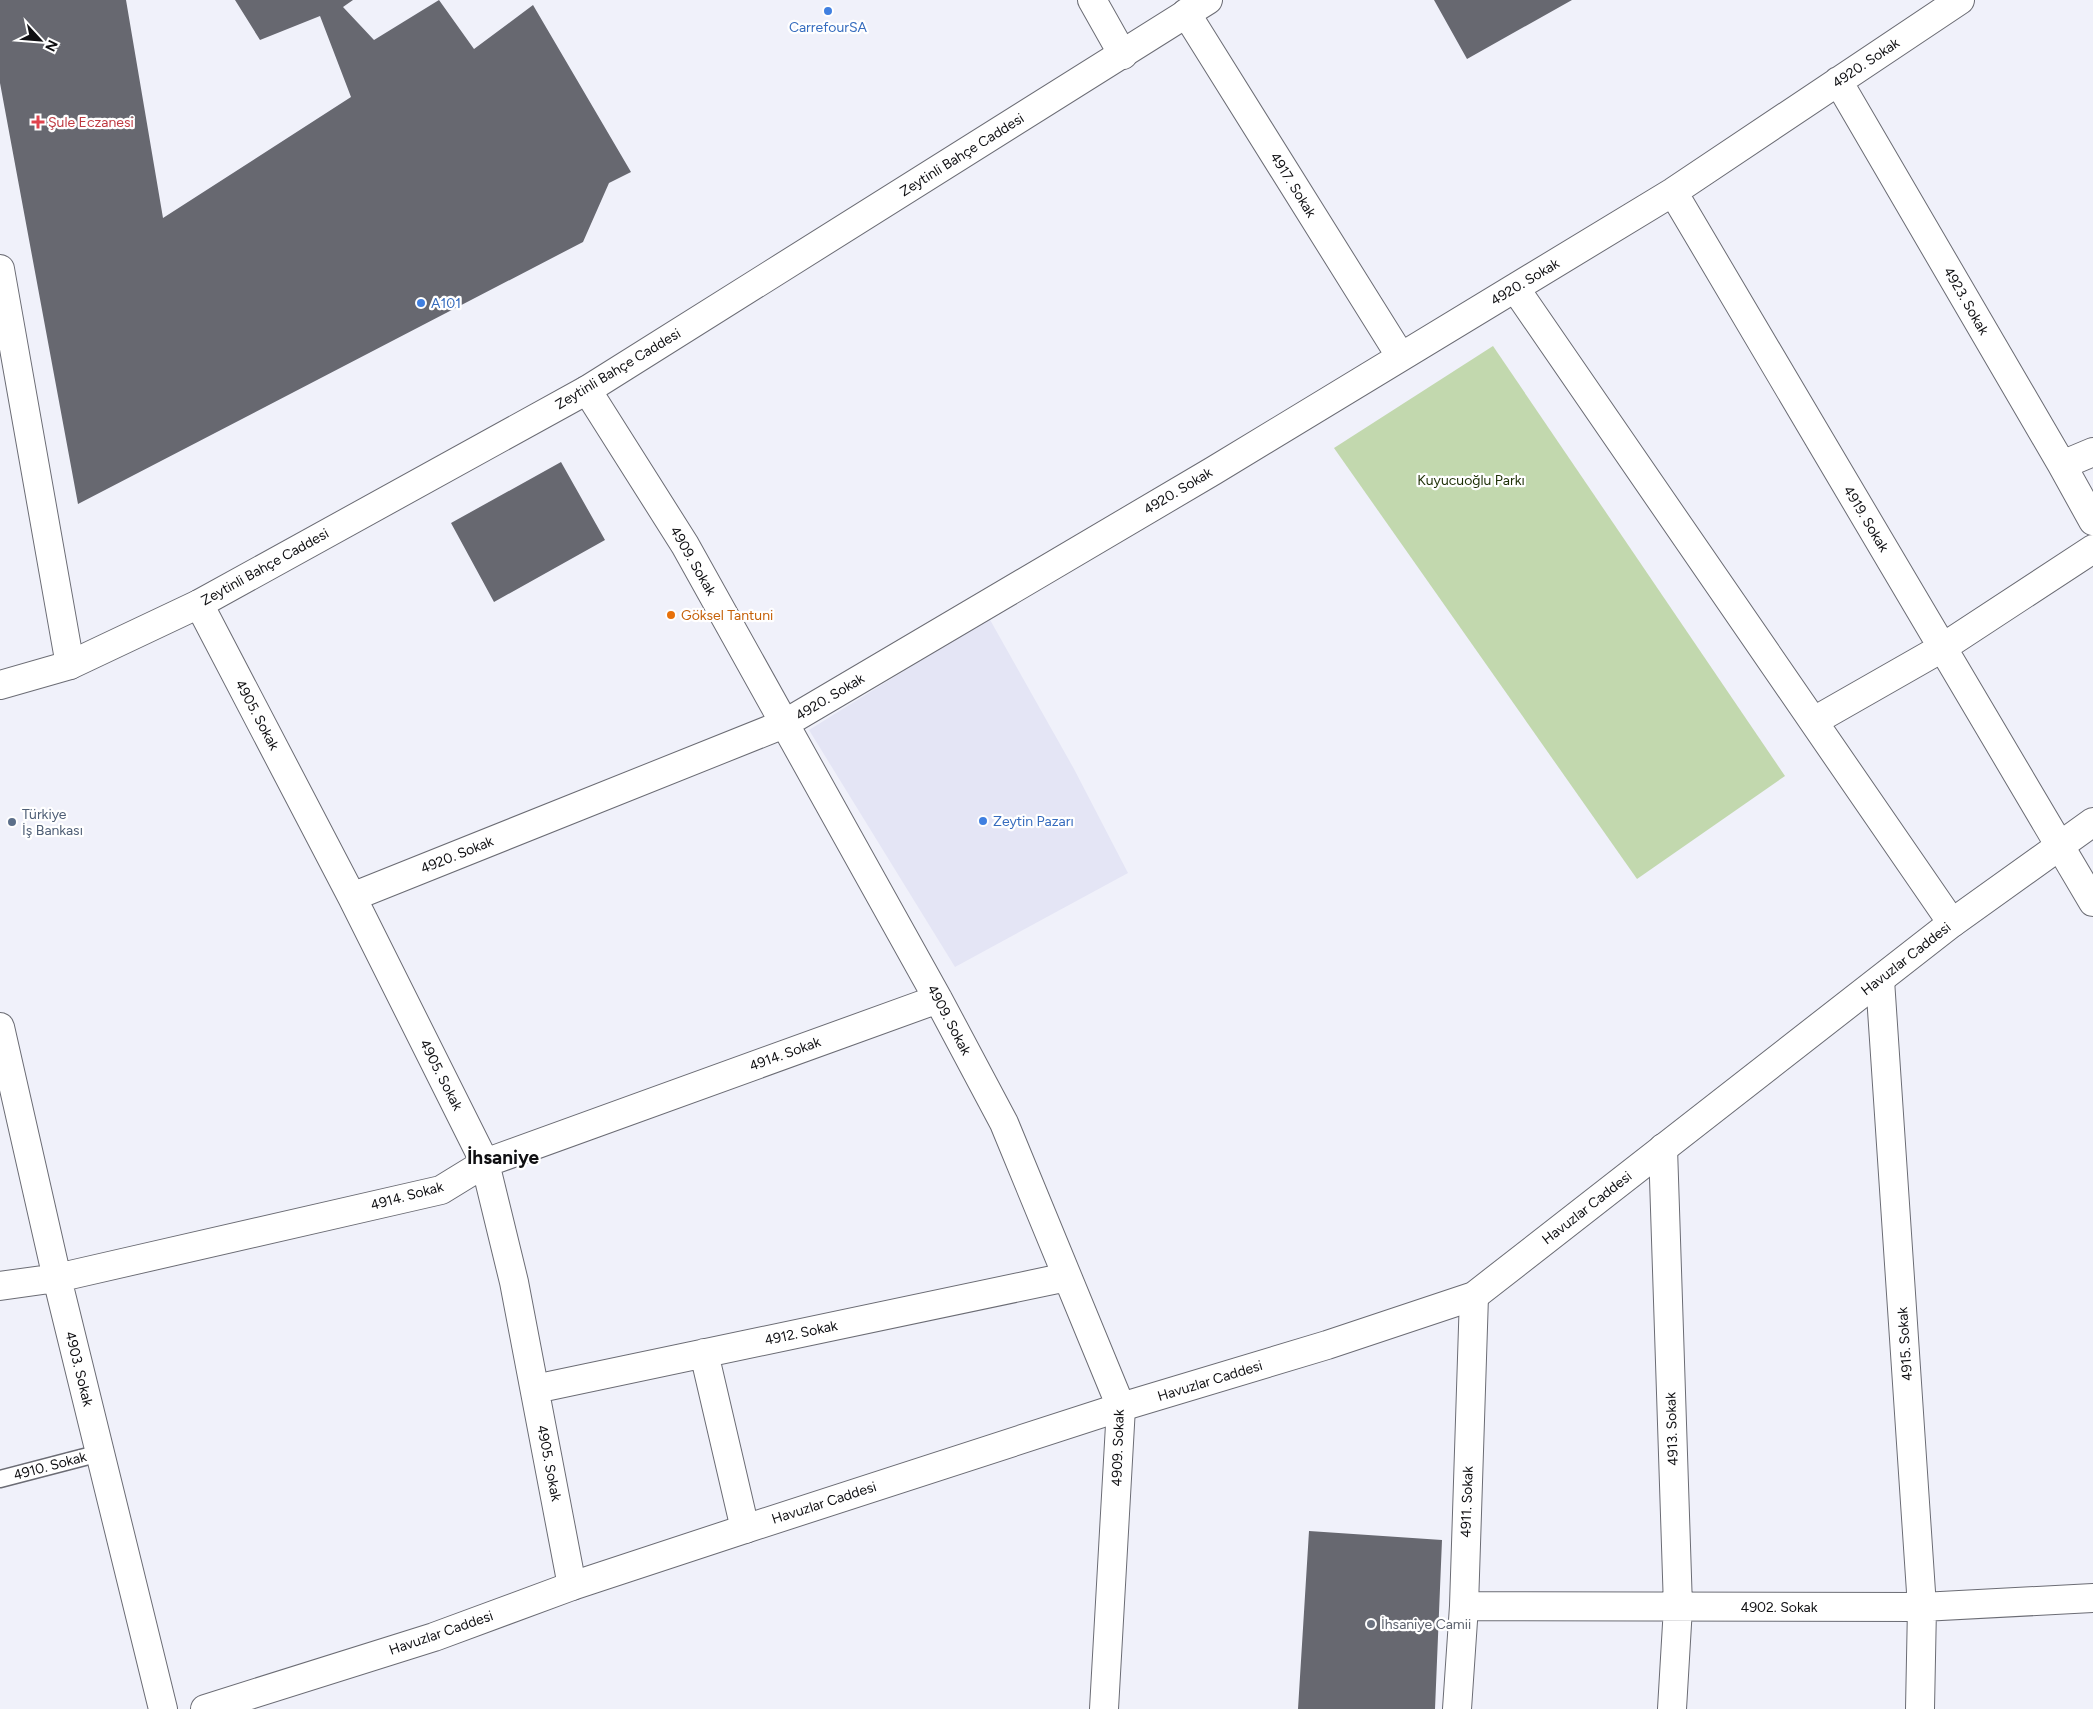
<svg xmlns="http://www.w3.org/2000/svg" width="2093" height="1709" viewBox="0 0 2093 1709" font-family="Figtree,sans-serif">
<rect width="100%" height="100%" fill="#f0f1fa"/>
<path fill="#e4e5f5" d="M989,618L1074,769L1128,873L955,967L809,730Z"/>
<path fill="#c2d8ae" d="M1493,346L1785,776L1637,879L1334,448Z"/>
<path fill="#676870" d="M0,0H126L163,218L351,97L320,16L260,40L235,0H353L343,7L374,40L439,0L474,49L533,5L631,172L609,183L583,242L78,504L0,83Z
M1434,0H1572L1467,59Z
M561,462L605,540L494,602L451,523Z
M1309,1531L1442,1540L1435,1709H1298Z"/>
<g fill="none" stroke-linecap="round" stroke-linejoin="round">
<defs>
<path id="service" d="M0,1479L100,1453"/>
<path id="minor" d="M1092,0L1123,55
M1186,13L1401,357
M1838,81L2062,465L2093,521
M1673,192L2093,902
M0,269L70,665
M1515,288L1952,923
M587,390L685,545L938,999L1004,1123L1121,1407L1104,1709
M2062,465L2093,452
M199,604L352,897L485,1163L514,1282L572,1586
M1814,721L1942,648L2093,549
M352,897L784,724L1213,471L1673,192L1960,0
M1880,980L1922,1607L1920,1709
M0,1027L57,1278L163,1709
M1663,1148L1678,1607L1672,1709
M0,1286L57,1278L441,1190L485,1163L938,999
M704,1353L745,1529
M535,1389L1067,1277
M1464,1606L1922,1607L2093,1598
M1457,1709L1464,1606L1474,1296"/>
<path id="tertiary" d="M0,685L70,665L199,604L587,390L1208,0
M205,1709L434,1637L572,1586L745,1529L1121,1407L1327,1345L1474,1296L1952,923L2093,822"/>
</defs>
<use href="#service" stroke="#6b6c74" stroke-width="19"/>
<use href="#minor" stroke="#6b6c74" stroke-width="30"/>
<use href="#tertiary" stroke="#6b6c74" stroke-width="30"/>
<use href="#service" stroke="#fff" stroke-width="16"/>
<use href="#minor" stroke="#fff" stroke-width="28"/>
<use href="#tertiary" stroke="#fff" stroke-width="28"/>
</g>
<g fill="#3f7fe0" stroke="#fff" stroke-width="2">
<circle cx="828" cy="11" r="5"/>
<circle cx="421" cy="303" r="5"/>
<circle cx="983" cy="821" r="5"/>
</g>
<path fill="#e0444e" stroke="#fff" stroke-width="2" d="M35.5 114.5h5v5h5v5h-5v5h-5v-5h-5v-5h5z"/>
<circle fill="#e8710a" stroke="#fff" stroke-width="2" cx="671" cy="615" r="5"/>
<circle fill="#5c6f8a" stroke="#fff" stroke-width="2" cx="12" cy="822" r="5"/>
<circle fill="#6b7280" stroke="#fff" stroke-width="2" cx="1371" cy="1624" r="5"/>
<g text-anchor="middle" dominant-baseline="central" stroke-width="4.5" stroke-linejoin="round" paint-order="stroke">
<g font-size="14" fill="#366cbe" stroke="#fff" text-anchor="start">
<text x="828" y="27" text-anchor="middle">CarrefourSA</text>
<text x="431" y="303">A101</text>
<text x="993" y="821">Zeytin Pazarı</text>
</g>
<g font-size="14" fill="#0f0f12" stroke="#fff">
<text transform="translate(1866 63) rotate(-34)">4920. Sokak</text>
<text transform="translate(962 155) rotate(-32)">Zeytinli Bahçe Caddesi</text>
<text transform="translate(1293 185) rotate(58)">4917. Sokak</text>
<text transform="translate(1525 282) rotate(-31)">4920. Sokak</text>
<text transform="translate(1966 301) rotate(60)">4923. Sokak</text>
<text transform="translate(618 369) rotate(-31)">Zeytinli Bahçe Caddesi</text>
<text transform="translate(1178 491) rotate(-31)">4920. Sokak</text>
<text transform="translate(1866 519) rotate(59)">4919. Sokak</text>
<text transform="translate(693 561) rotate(60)">4909. Sokak</text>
<text transform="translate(265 567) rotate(-29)">Zeytinli Bahçe Caddesi</text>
<text transform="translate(830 697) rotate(-31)">4920. Sokak</text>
<text transform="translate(257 715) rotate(62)">4905. Sokak</text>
<text transform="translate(457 855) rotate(-22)">4920. Sokak</text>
<text transform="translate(1906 959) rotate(-38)">Havuzlar Caddesi</text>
<text transform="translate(949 1020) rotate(62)">4909. Sokak</text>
<text transform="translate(785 1054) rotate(-20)">4914. Sokak</text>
<text transform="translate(441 1075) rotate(63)">4905. Sokak</text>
<text transform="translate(407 1196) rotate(-15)">4914. Sokak</text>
<text transform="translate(1587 1208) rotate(-38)">Havuzlar Caddesi</text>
<text transform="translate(801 1333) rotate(-12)">4912. Sokak</text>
<text transform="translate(1905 1344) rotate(-94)">4915. Sokak</text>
<text transform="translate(79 1369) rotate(76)">4903. Sokak</text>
<text transform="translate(1210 1381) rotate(-17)">Havuzlar Caddesi</text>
<text transform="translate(1672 1429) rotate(-92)">4913. Sokak</text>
<text transform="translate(1118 1448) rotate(-88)">4909. Sokak</text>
<text transform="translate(549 1463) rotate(79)">4905. Sokak</text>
<text transform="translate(50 1466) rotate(-15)">4910. Sokak</text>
<text transform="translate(1467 1502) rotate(-88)">4911. Sokak</text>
<text transform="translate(824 1503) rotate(-18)">Havuzlar Caddesi</text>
<text x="1779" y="1607">4902. Sokak</text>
<text transform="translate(441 1633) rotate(-19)">Havuzlar Caddesi</text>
</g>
<g font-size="14" fill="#be3a42" stroke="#fff" text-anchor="start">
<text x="48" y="122">Şule Eczanesi</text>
</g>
<g font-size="14" fill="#1d2f05" stroke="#fff">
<text x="1471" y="480">Kuyucuoğlu Parkı</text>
</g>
<g font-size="14" fill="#c56008" stroke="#fff" text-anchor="start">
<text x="681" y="615">Göksel Tantuni</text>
</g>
<g font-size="14" fill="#4e5e75" stroke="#fff" text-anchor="start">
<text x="22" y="814">Türkiye<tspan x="22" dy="16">İş Bankası</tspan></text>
</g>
<g font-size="14" fill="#5b616d" stroke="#fff" text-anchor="start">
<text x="1381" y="1624">İhsaniye Camii</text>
</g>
<g font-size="19" font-weight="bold" fill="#0f0f12" stroke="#fff">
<text x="503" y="1157">İhsaniye</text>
</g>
</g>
<g transform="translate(40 40) rotate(116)" stroke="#ffffff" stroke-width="4" paint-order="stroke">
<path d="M0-4L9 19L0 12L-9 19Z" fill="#0f0f12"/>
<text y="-8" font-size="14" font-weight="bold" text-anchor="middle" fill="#0f0f12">N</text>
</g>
</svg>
